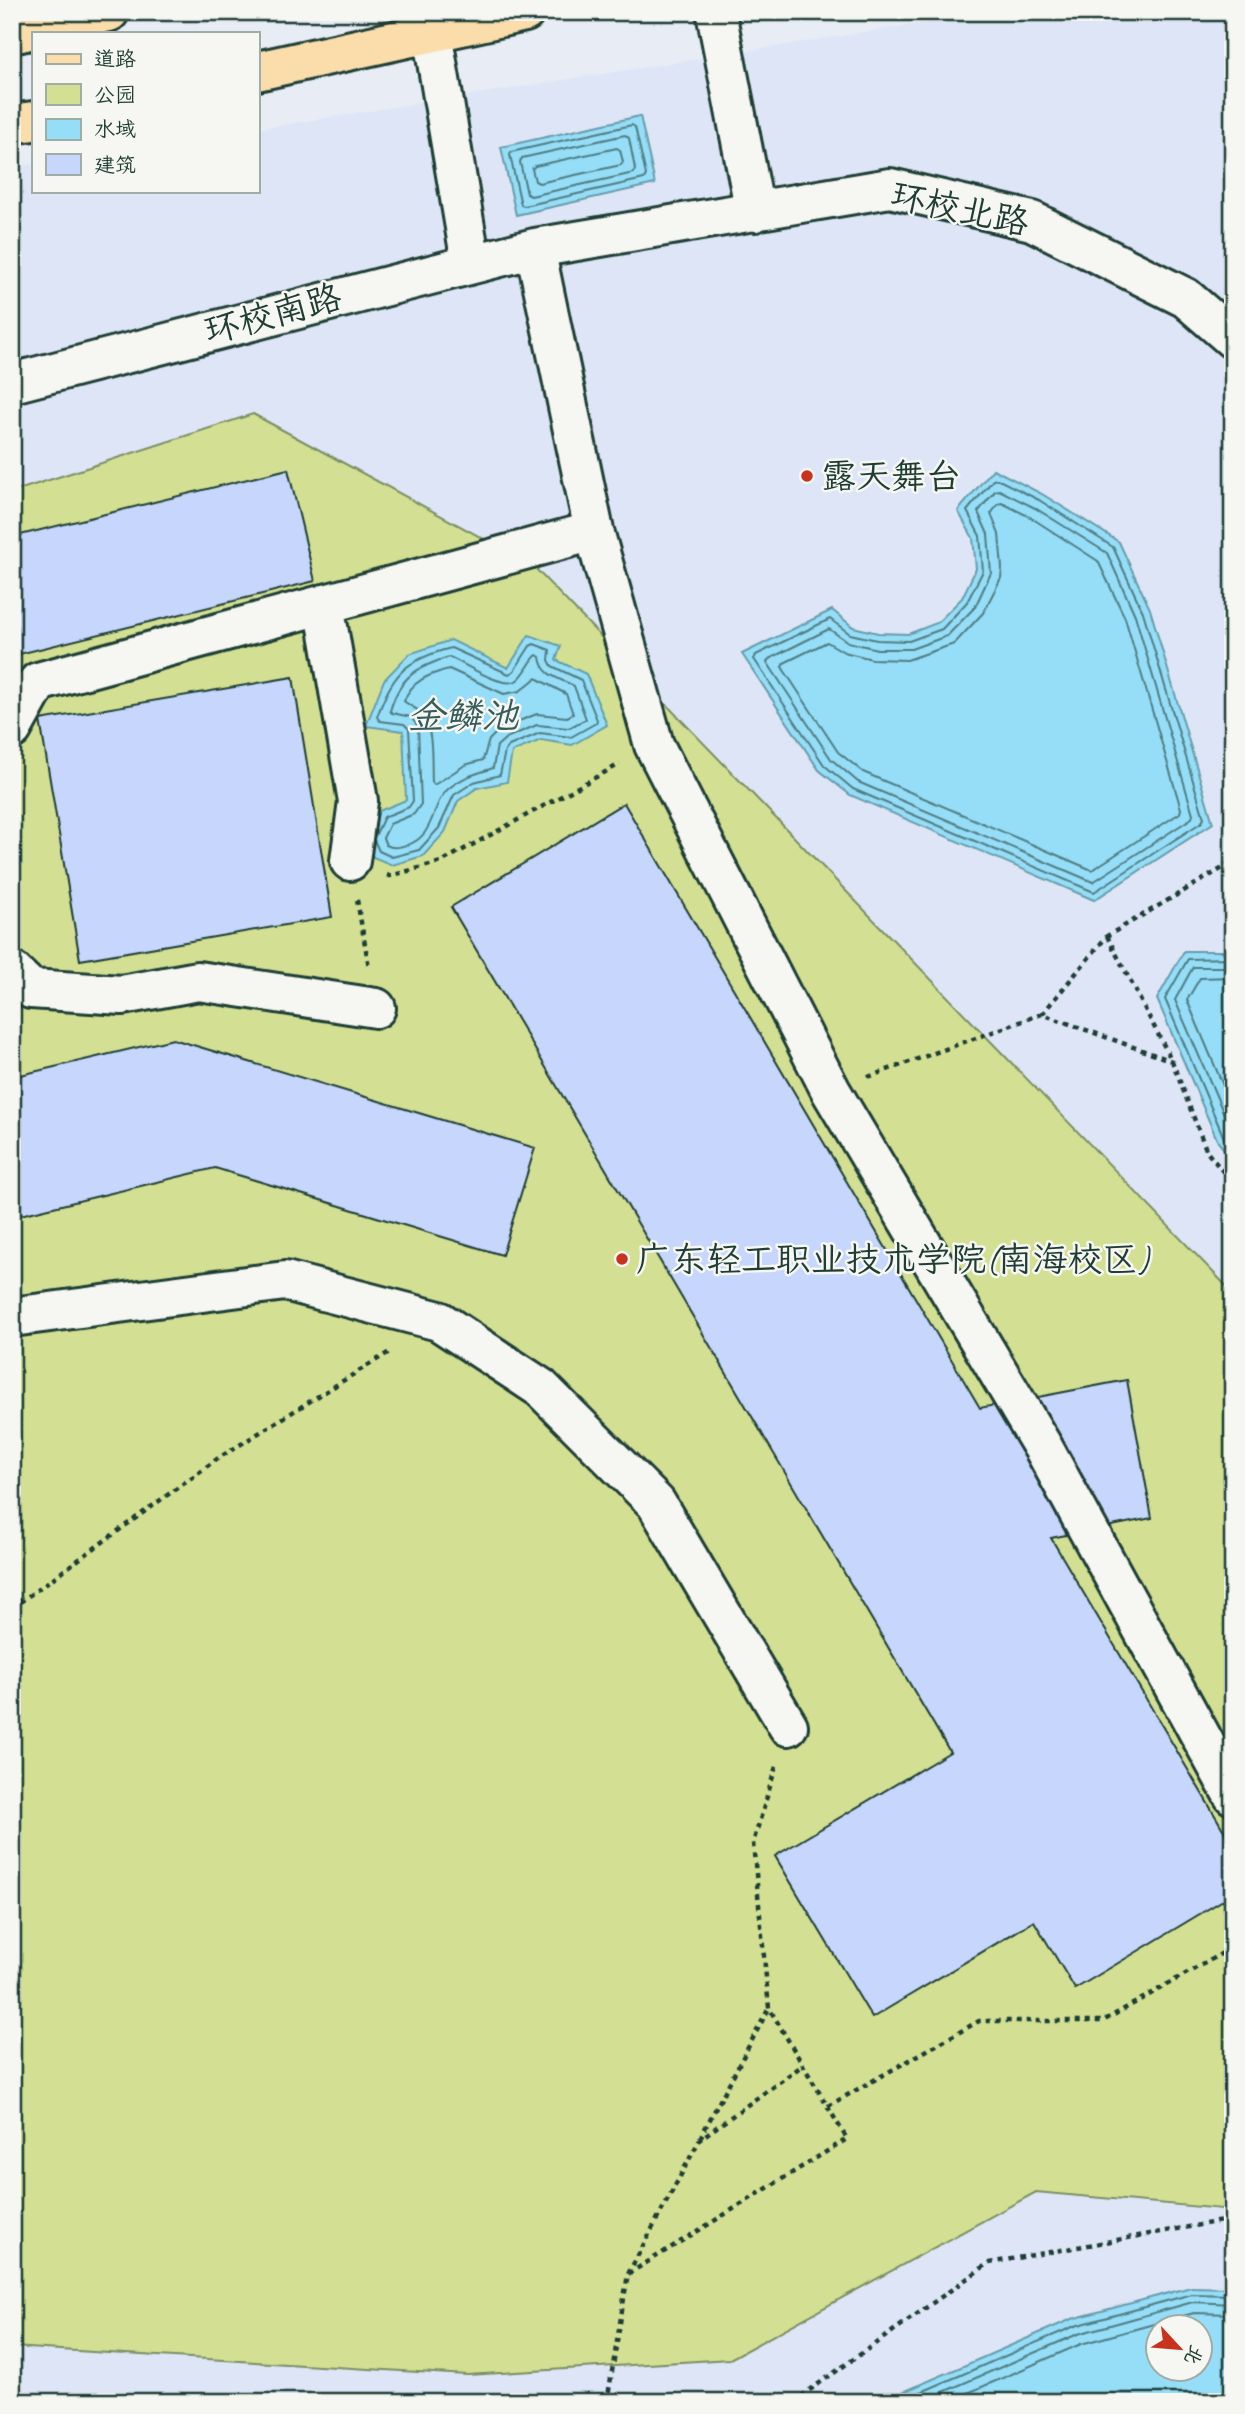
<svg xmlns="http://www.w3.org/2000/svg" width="1245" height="2414" viewBox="0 0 1245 2414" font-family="Caveat,'LXGW WenKai TC',sans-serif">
<rect width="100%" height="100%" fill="#e8ecf5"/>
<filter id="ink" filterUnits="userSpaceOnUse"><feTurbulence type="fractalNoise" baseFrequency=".0143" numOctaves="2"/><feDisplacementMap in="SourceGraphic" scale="14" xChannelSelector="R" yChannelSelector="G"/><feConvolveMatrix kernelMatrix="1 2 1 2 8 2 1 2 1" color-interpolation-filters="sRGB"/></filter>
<g filter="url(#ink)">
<path fill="#dee5f7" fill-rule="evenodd" d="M992,12H1233V2402H12V168L33,164V191H257V129ZM1158,2326H1200V2368H1158Z"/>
<path fill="#d3e093" stroke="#798e64" stroke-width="2" d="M253,414L532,565L1233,1293V2210L1036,2192L730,2359L467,2375L12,2347V492Z"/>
<path fill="#96ddf8" stroke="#669daa" stroke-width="2" fill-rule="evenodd" d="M640,116L655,184L516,215L501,147Z
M993,469L1042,494L1119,542L1150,609L1213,823L1094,900L850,795L819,770L742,654L832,610L853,627L878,633L908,634L937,623L962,598L976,569L973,538L958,511Z
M529,635L561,646L556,660L586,674L607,725L572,745L541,740L512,752L507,782L477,788L458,801L445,832L423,856L392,865L373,857L366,838L379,811L406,800L403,731L366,726L384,680L409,654L451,640L508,668Z
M1184,951H1233V1160L1218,1142L1157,999Z
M1191,2287L1233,2288V2402H880L1072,2319ZM1200,2326V2368H1158V2326Z"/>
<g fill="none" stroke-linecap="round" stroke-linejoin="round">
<path stroke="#4f7d82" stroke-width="2" d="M632,125L635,127L646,175L644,179L524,206L521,205L510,155L511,152Z
M625,135L629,138L635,169L634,173L531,196L527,194L520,162L522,158Z
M617,148L620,150L623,162L621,165L539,183L535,181L532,169L535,166Z
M997,479L1039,500L1113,547L1143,612L1204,818L1202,822L1094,892L853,789L824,765L754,659L756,655L830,619L850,634L877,640L909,641L942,629L967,602L983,571L980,536L967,511L993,480Z
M999,490L1035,508L1107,553L1135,615L1193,814L1192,818L1093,882L858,782L831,759L767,662L769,659L829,629L848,642L877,649H911L947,636L975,607L991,573L988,534L978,512L995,491Z
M1002,503L1030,517L1098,561L1125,618L1181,809L1180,813L1092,870L863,772L838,752L782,667L784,663L827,642L844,652L872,659L907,660L954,644L983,613L1001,578L1002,568L999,534L991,514L998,504Z
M537,655L540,657C542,676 559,678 574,686L586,719L569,728L537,725L506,738L497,746L493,768C476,774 461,777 448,789C431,804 435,837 407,845C398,847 394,849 386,845L383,838L390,824L414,814L421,804L418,727L411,717L392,713L390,711C400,676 417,667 449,657C464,663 502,689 516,681C526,675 529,661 537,655Z
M449,669L504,694L520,691L536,678L566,694L573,714L567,717L537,714L501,728L489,740L483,760L465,765L434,785L432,782C431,765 434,727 422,714C417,708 409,706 404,701C411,681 430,674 449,669Z
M374,840L379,851L392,857L419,850L439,828L454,795L474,782L500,775L505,751L509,746L540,733L571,737L596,723L597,720L581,680L552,666L549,660L550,650L534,644L530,646L514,671L509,674L451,648C405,660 393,673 377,717L380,721L404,724L409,729L413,801L409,807L384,817L375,836
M1233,958L1188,959L1165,999L1224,1138L1233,1149
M1233,967H1193L1175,1000L1233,1135
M1233,977L1200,978L1187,1000L1233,1109
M898,2402L1075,2326L1192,2294L1233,2295
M920,2402L1078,2334L1193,2302L1233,2304
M947,2402L1081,2344L1194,2313L1233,2314"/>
</g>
<path fill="#c6d6fd" stroke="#1f3d34" stroke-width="2" d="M288,469L315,581L15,655L12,664V537Z
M293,677L332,917L80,960L40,720Z
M624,803L980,1408L1127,1380L1152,1518L1051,1538L1233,1846V1894L1075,1989L1034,1921L872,2018L775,1856L950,1752L451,907Z
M173,1039L535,1148L502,1255L215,1168L12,1217V1077Z"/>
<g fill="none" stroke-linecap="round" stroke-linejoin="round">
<defs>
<path id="minor" d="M716,12L755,212
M432,32L471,263
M535,248L594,531L654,745L831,1091L1044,1449L1233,1795
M12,383L535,248L890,188L1032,221L1186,298L1233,339
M324,604L358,801L350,861
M12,729L38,682L594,531
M12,971L31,989L122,995L198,981L376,1008
M12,1317L285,1281L439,1321L541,1388L656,1503L788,1726"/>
<path id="major" d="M12,34L109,12
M257,71L525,12
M12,124L33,121"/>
</defs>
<use href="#minor" stroke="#1f3d34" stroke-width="44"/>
<use href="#major" stroke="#1f3d34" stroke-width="44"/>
<path stroke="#1f3d34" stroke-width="4.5" stroke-dasharray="5 5" stroke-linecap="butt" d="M387,875L390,876L441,862L620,764
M357,900L369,967
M1107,936L1172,1061L1207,1152L1233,1184
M1042,1014L1107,936L1233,862
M868,1077L1042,1014L1172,1061
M12,1608L217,1459L391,1351
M828,2106L979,2021H1103L1233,1947
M700,2138L769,2008
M628,2274L700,2139L803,2065
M607,2402L628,2274L847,2139L769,2008L753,1843L777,1763
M793,2402L989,2263L1233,2219"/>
<use href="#minor" stroke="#f6f6f2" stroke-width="38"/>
<use href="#major" stroke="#faddab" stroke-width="38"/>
</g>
</g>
<g fill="#c8321e" stroke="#f6f6f2" stroke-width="2.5">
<circle cx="807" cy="476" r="7"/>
<circle cx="622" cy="1259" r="7"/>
</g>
<g text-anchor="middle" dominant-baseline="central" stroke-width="5" stroke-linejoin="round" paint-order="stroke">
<g font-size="35" fill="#1f3d34" stroke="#f6f6f2">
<text transform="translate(960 209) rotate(12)">环校北路</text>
<text transform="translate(273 314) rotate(-15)">环校南路</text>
</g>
<g font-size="35" fill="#1f3d34" stroke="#f6f6f2" text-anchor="start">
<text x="821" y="476">露天舞台</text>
<text x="636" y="1259">广东轻工职业技术学院(南海校区)</text>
</g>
<g font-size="37" font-style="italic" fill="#375d5b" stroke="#f6f6f2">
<text x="463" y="715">金鳞池</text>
</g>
</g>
<rect width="1245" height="2414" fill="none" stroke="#f6f6f2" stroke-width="42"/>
<rect x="21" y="21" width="1203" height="2372" fill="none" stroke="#1f3d34" stroke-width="2.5" filter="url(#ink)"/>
<rect x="32" y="32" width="228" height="161" fill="#f6f6f2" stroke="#a0aca6" stroke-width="2"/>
<rect x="46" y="54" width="35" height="10" fill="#faddab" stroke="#a0aca6" stroke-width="2"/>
<text x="94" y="66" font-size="21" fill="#1f3d34">道路</text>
<rect x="46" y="84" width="35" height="21" fill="#d3e093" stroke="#a0aca6" stroke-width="2"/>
<text x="94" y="102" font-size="21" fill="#1f3d34">公园</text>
<rect x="46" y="119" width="35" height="21" fill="#96ddf8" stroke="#a0aca6" stroke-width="2"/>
<text x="94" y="136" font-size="21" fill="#1f3d34">水域</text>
<rect x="46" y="154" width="35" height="21" fill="#c6d6fd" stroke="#a0aca6" stroke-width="2"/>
<text x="94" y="172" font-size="21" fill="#1f3d34">建筑</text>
<g transform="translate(1179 2348) rotate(116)"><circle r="33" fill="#f6f6f2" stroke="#a0aca6" stroke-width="2"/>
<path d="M0-5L12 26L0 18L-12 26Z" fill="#c8321e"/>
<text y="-10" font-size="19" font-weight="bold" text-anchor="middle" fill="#1f3d34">北</text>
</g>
</svg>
